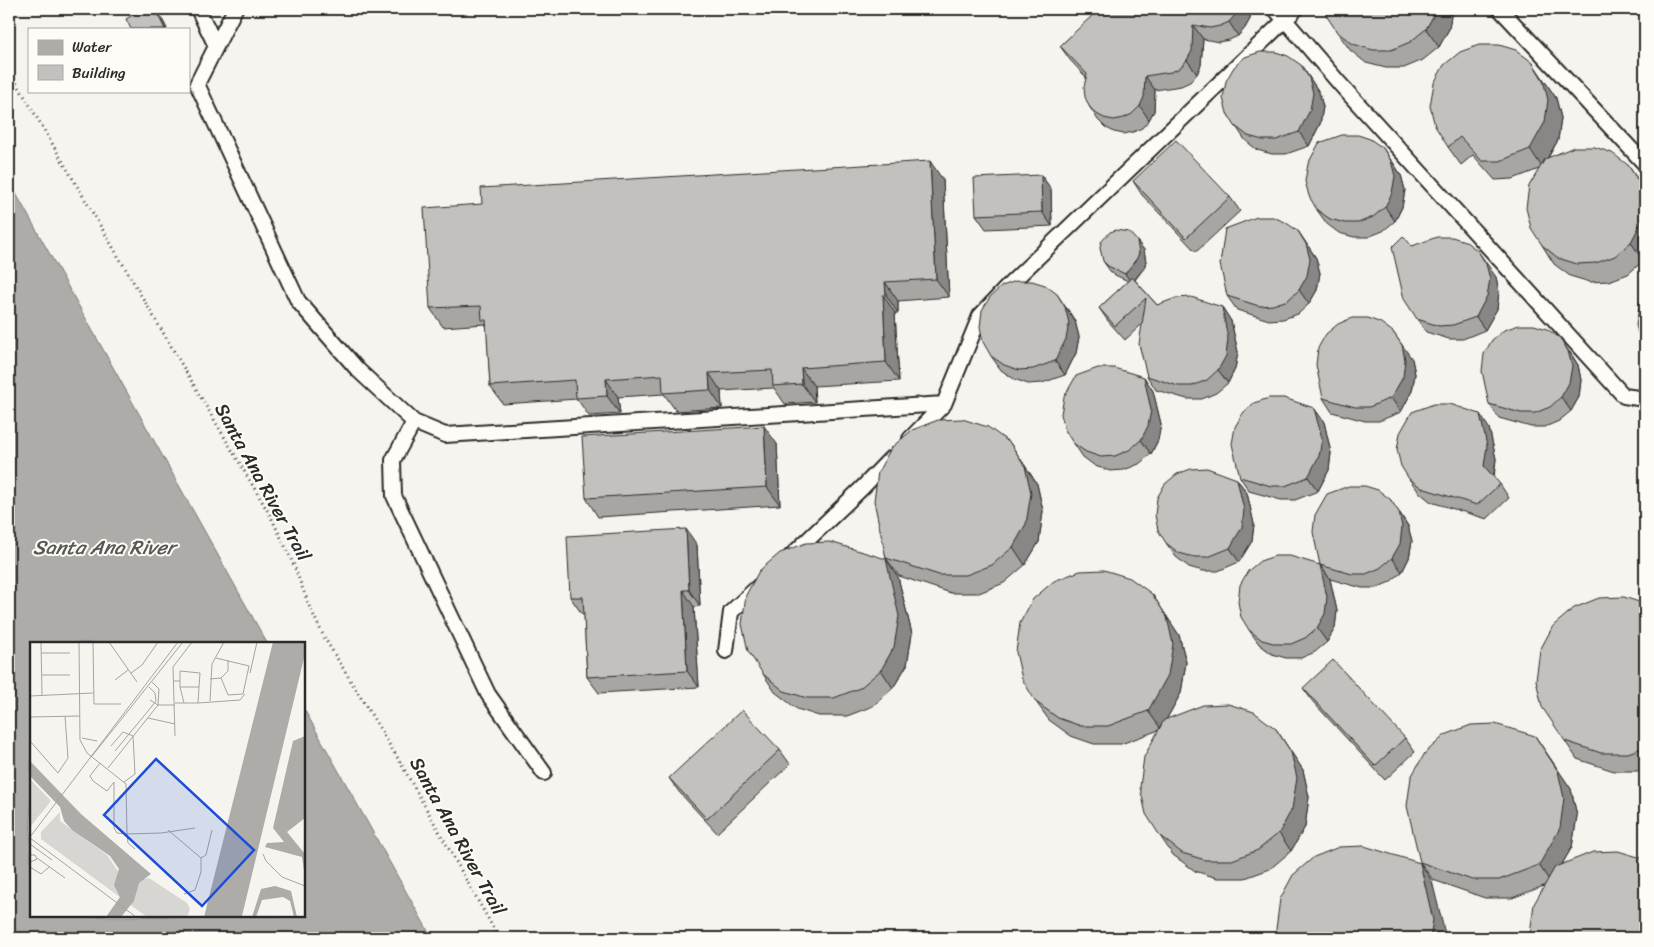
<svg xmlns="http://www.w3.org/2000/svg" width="1654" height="947" viewBox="0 0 1654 947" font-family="Sriracha,sans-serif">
<rect width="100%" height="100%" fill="#f5f4ef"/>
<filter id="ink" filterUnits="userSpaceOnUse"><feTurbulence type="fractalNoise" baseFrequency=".02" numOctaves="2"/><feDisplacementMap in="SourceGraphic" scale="10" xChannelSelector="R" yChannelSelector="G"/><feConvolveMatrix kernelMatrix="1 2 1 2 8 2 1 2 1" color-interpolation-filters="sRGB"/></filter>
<g filter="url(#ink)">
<path fill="#adaca9" stroke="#797877" d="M9,181L267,643H31V916H304V709L432,938H9Z"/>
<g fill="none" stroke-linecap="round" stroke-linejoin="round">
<defs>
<path id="lane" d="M198,9L216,46
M235,9L197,84L298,301L358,370L414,422L445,435L944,404
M1296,9L1285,20L1340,84L1624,396L1645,399
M1500,9L1645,164
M414,422L393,460L394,496L488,694L544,773
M910,439L944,404L980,316L1011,283L1285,20L1275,9
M791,556L862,488L890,459
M726,651L731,612L759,586"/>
</defs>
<use href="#lane" stroke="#2b2b2b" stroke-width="18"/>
<path stroke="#2b2b2b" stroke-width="3" stroke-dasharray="1 4" stroke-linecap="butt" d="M9,70L270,515L293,563L310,608L324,637L400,762L499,938"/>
<use href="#lane" stroke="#fdfcf7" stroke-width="14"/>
</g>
<path fill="#a7a6a3" stroke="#2b2b2b" d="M133,9H167L168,11L160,15L167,29H131L136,13Z
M1092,9H1251L1250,19L1245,28L1238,36L1229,40L1219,42L1203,39L1201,65L1197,74L1190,82L1181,86L1155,90L1154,111L1149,120L1142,128L1133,132L1124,134L1114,132L1105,127L1098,120L1089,106L1086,77L1070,60L1060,46L1096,13Z
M1325,9H1452L1449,29L1439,47L1423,60L1404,68H1386L1366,63L1350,50L1337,32Z
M1532,62L1556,98L1561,118L1558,140L1548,158L1641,183L1643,261L1628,274L1609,281L1590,282L1570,276L1554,264L1542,245L1539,169L1513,179L1495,180L1473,155L1461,165L1448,147Z
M1301,65L1319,92L1323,107L1320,124L1309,146L1286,154H1272L1257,150L1245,140L1227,113Z
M1393,162L1401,175L1405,190L1402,207L1395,221L1383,231L1368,237H1354L1339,233L1327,224L1317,210Z
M1041,175L1051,189L1052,226L986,229L976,215Z
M943,180L949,297L898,301V313H895L899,381L814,386L815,402L785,404L774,388L721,391L722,408L676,411L664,394L618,397L620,414L589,416L577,399L503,404L490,386L487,327L485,324L443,327L430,308Z
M1133,181L1230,197L1240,211L1196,252L1142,195Z
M1298,231L1316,258L1320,273L1317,290L1309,304L1298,314L1283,319L1269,320L1237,310L1227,296Z
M1137,241L1144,250L1146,262L1144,268L1135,280L1157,305L1222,307L1231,321L1238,352L1235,369L1228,383L1216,393L1202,399H1187L1156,390L1147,376L1142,324L1125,340L1108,321L1099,308L1128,281L1115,275L1110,271L1103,261Z
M1412,246L1496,277L1499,292L1497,309L1485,330L1463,339H1449L1426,332L1417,319Z
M1067,308L1075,321L1079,337L1076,353L1065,375L1042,383L1028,384L1014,379L1001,370L991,356Z
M1570,352L1578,365L1581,380L1579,397L1571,411L1559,421L1545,427H1531L1499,418L1489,404Z
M1412,359L1415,374L1412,391L1401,412L1379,421H1365L1332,412L1323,398Z
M1144,377L1153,391L1161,424L1158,440L1151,454L1139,464L1124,470L1110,471L1095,466L1083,457L1065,430Z
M1314,408L1324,422L1331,453L1329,470L1318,491L1295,500H1281L1249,491L1240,477Z
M1489,428L1496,459L1494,478L1500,484L1509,498L1487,519L1431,502L1419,492L1409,479Z
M1010,443L1037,484L1043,511L1039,542L1025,565L1004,583L979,593H951L899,576L886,558Z
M777,444L780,505L598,517L586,498Z
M1237,479L1247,493L1254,524L1252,541L1239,562L1218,571H1203L1189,567L1176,557L1166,543Z
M1400,513L1408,526L1412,541L1409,558L1402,572L1390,582L1376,588H1362L1330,579L1320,565Z
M697,545L700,606L694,607L699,687L599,693L587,677L584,613L582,614L570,597Z
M898,577L912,634L907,665L893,688L873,706L847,716H819L797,709L775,692L763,674Z
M1330,579L1337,611L1335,628L1327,642L1315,652L1301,658H1286L1272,654L1259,644L1249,630Z
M1152,594L1179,635L1186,662L1181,693L1166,720L1276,729L1303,770L1309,797L1305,827L1291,851L1270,869L1245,878H1217L1195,871L1173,855L1160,836L1159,730L1121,744H1094L1071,736L1049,720L1036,702Z
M1645,604V769L1641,771H1614L1577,759L1565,741Z
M1303,688L1405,738L1415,752L1385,780L1313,702Z
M1535,736L1571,789L1577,816L1572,847L1562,864L1544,886L1512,898H1485L1433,880L1420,862Z
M780,750L790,764L717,833L679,792L669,778Z"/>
<path fill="#888785" stroke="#2b2b2b" d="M155,9L160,15L167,29H165Z
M1238,9H1251L1250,19L1245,28L1238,36L1229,22Z
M1436,9H1452L1449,29L1439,47L1426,29Z
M1193,25L1203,39L1201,65L1197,74L1187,60Z
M1532,62L1556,98L1561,118L1558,140L1542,167L1530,149Z
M1301,65L1319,92L1323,107L1320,124L1309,146L1299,132Z
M1145,76L1155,90L1154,111L1149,120L1140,106Z
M1383,148L1401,175L1405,190L1402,207L1395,221L1385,207Z
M930,161L943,180L949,297L936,279Z
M1628,165L1645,190V257L1643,261L1631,242Z
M1041,175L1051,189L1052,226L1042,212Z
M1298,231L1316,258L1320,273L1317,290L1309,304L1299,290Z
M1137,241L1144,250L1146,262L1144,268L1132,283L1125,274Z
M1478,251L1496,277L1499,292L1497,309L1485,330L1476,317Z
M885,282L898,301V313L886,295Z
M1057,294L1075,321L1079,337L1076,353L1065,375L1055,361Z
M883,295L895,313L899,381L886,362Z
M1222,307L1231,321L1238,352L1235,369L1228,383L1218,370Z
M1393,332L1412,359L1415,374L1412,391L1401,412L1391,398Z
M1560,338L1578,365L1581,380L1579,397L1571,411L1561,397Z
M801,368L814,386L815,402L802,384Z
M709,373L721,391L722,408L710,390Z
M1144,377L1153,391L1161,424L1158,440L1151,454L1141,440Z
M606,379L618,397L620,414L607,396Z
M1314,408L1324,422L1331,453L1329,470L1318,491L1308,477Z
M1480,414L1489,428L1496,459L1493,480L1484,466Z
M764,426L777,444L780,505L767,487Z
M1010,443L1037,484L1043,511L1039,542L1025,565L1013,547Z
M1237,479L1247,493L1254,524L1252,541L1239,562L1230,548Z
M1390,499L1408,526L1412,541L1409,558L1402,572L1392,558Z
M686,529L697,545L700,606L689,590Z
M886,559L898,577L912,634L907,665L893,688L881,670Z
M1320,565L1330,579L1337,611L1335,628L1327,642L1317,628Z
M683,590L694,607L699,687L687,671Z
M1152,594L1179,635L1186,662L1181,693L1161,729L1148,711Z
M1276,729L1303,770L1309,797L1305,827L1291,851L1279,833Z
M1535,736L1571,789L1577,816L1572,847L1551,883L1539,865Z
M1420,863L1432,881L1446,938H1430Z"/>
<path fill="#c2c1be" stroke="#2b2b2b" d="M133,9H155L165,29H131L126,19L136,13Z
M1095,9H1238L1236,14L1229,22L1220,26L1210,28L1193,25L1192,51L1187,60L1180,68L1171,72L1145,76L1144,97L1140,106L1132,114L1124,118L1114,120L1104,118L1095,113L1089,106L1085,97L1084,87L1087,74L1060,46L1097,11Z
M1325,9H1436V11L1426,29L1410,42L1391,50H1373L1353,44L1337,32L1326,15Z
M1479,45H1499L1516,50L1532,62L1543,80L1548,100L1545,122L1530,149L1500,161H1482L1460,137L1448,147L1435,126L1430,106L1434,83L1444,65L1460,52Z
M1260,52H1276L1288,56L1301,65L1309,78L1313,93L1310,110L1299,132L1276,140H1263L1248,136L1235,126L1227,113L1223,98L1226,81L1234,67L1245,57Z
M1342,135H1358L1370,139L1383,148L1391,161L1395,176L1392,193L1385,207L1373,217L1358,223H1345L1330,219L1317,210L1309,196L1305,181L1308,164L1319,143Z
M1176,140L1230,197L1186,238L1133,181Z
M1574,147H1595L1612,153L1628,165L1639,182L1644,202L1640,225L1631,242L1615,256L1596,263L1577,264L1558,258L1542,245L1531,228L1526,208L1529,186L1545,159Z
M930,161L936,279L885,282L886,295H883L886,362L801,368L802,384L773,386L772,370L709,373L710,390L663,393L662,375L606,379L607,396L576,398L575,380L490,386L486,320H482L481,306L430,308L424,208L482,204L481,188Z
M1041,175L1042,212L976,215L974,178Z
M1257,217H1273L1285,222L1298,231L1306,244L1310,259L1307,276L1299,290L1288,300L1273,305L1259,306L1227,296L1220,264L1225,229Z
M1116,230L1129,232L1137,241L1139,253L1137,258L1125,274L1108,266L1103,261L1100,248L1101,242L1110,232Z
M1403,236L1412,246L1437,237H1452L1465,241L1478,251L1486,264L1490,279L1487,296L1476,317L1453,325L1439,326L1417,319L1404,299L1392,247Z
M1132,277L1157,305L1176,298L1191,297L1222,307L1228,339L1226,356L1218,370L1207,380L1192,386H1178L1147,376L1139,344L1146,298L1115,326L1099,308Z
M1016,281H1032L1045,285L1057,294L1065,307L1069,323L1066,339L1055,361L1033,369L1019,370L1004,365L991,356L983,342L980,327L982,310L990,297L1002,286Z
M1645,291V351L1641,344L1636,325L1640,302Z
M1352,318H1368L1381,323L1393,332L1402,345L1405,360L1403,377L1391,398L1369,407H1355L1323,398L1316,365L1318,348L1326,334L1338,324Z
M1519,325H1534L1547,329L1560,338L1568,351L1572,366L1569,383L1561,397L1550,407L1535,413H1521L1489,404L1482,371L1484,354L1492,340L1504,330Z
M1098,368H1114L1144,377L1151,410L1148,426L1141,440L1129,450L1115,456L1101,457L1086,452L1073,443L1065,430L1061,414L1064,397L1076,376Z
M1269,398H1284L1314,408L1322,439L1319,456L1308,477L1285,486H1271L1240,477L1232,444L1235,427L1243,413L1254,403Z
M1434,404H1450L1480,414L1487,446L1484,466L1500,484L1477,505L1422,488L1409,479L1401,466L1397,450L1400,433L1412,412Z
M962,419L988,427L1010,443L1025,466L1031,493L1026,524L1013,547L992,565L966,575H939L886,558L874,501L878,472L891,448L912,430L938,420Z
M764,426L767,487L586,498L582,437Z
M1207,468L1237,479L1244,510L1242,527L1230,548L1208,557H1194L1179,553L1166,543L1158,530L1155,515L1157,498L1165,484L1177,474L1191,469Z
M1349,486H1365L1378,490L1390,499L1399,512L1402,527L1400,544L1392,558L1380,568L1366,574H1352L1320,565L1313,532L1315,515L1327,494Z
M686,529L689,590H683L687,671L587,677L583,597H570L567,536Z
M830,542L886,559L899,616L894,647L881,670L860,688L834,698H807L784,691L763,674L748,651L742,624L746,595L759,571L780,553L806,543Z
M1275,556H1290L1320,565L1327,597L1325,614L1317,628L1305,638L1291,644H1277L1262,640L1249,630L1241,617L1238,602L1240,585L1248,571L1260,561Z
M1104,570L1130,578L1152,594L1167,617L1173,644L1168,675L1148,711L1108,726H1081L1058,718L1036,702L1022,679L1016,652L1020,623L1033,599L1054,581L1080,571Z
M1624,597L1645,604V747L1628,753H1601L1565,741L1542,707L1536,680L1540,650L1553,626L1574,608L1599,598Z
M1333,660L1405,738L1375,766L1303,688Z
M1228,704L1254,712L1276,729L1291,752L1297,778L1292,809L1279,833L1258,850L1232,860H1205L1182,853L1160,836L1146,814L1140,787L1144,757L1164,720L1203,705Z
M742,710L780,750L707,819L669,778Z
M1495,724L1535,736L1558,771L1564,798L1560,828L1539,865L1499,880H1472L1420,862L1407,806L1411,777L1425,753L1445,735L1471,725Z
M1364,846L1420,863L1433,920L1430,938H1278L1276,929L1280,899L1293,875L1314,857L1339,847Z
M1618,851L1645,859V938H1531L1530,934L1534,904L1555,867L1593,852Z"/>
</g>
<g text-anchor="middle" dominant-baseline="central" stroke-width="4" stroke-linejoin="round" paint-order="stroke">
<g font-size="19" fill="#2b2b2b" stroke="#fdfcf7">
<text transform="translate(263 482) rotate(61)">Santa Ana River Trail</text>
<text transform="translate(458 836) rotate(61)">Santa Ana River Trail</text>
</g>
<g font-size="20" font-style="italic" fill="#585857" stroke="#fdfcf7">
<text x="104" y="547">Santa Ana River</text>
</g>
</g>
<g transform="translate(30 642)">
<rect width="275" height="275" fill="#f5f4ef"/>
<path d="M0,137L21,159L0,185ZM30,170V179L77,213L87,228L108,238L119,236L157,261L160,267L157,275H117L11,197V190Z" fill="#d7d6d2"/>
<path d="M243,0H275V12L212,274L174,275ZM275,94V176L257,190L275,212V235L272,215L235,205L237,201L254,200L243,186L263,99ZM0,119L51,172L121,232L109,241L104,259L91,275H76L90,255L84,243L89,227L80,214L42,188L34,179L30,165L0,134ZM245,244L261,249L267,275H264L260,259L253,255L232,258L226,275H222L231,247Z" fill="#adaca9"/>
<path fill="none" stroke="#a4a4a1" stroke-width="1" d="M11,0L12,54M49,0L50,98L57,111L96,142L97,192L87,191L84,186V140M63,0L64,62H91M79,0L107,40M11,11H40M101,31L112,23L128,0M220,31L227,0M11,33H40M191,36L198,29V18M180,37L191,36L198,53L213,52L219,24L186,16M85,38L98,28M144,39H150V29L170,31L169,45H150V39M150,45L154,61M0,54L63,51M120,58L128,63H145M180,59L182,22L194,0M145,61H168L169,45M168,61L210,58L215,52M118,69L126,59L125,51L119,45M0,75L50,74M118,76L145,82M145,94L143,25L162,0M52,96L67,99M0,99L28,131L38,116L35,74M81,104L93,90L103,94L105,132L94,140M85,109L118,69M62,114L153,0M70,121L60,134L63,139L77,149L84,140M78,126L128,63L129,47L122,40M138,188L171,216V230L165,248L154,252M0,195L148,0M0,196L106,275M0,202L22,218M105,207L98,201L97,192L131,191L165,186M233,212L236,219L252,235L275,244M0,213H5L7,217L0,220M7,216L35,236M171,216L176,213L182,188M0,225L11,232L19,225"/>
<path fill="#1d4ed8" fill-opacity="0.15" stroke="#1d4ed8" stroke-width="2.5" d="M126,117L224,208L172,264L74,173Z"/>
<rect width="275" height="275" fill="none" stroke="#2b2b2b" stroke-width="2.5"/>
</g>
<rect width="1654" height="947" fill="none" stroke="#fdfcf7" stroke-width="30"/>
<rect x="15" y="15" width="1624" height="917" fill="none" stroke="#2b2b2b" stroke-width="2" filter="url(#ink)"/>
<rect x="28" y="28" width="162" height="65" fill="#fdfcf7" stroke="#a9a8a5"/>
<rect x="38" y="40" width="25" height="15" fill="#adaca9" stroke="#a9a8a5"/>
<text x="72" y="52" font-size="15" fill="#2b2b2b">Water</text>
<rect x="38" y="65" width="25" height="15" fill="#c2c1be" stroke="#a9a8a5"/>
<text x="72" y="78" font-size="15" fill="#2b2b2b">Building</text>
</svg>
